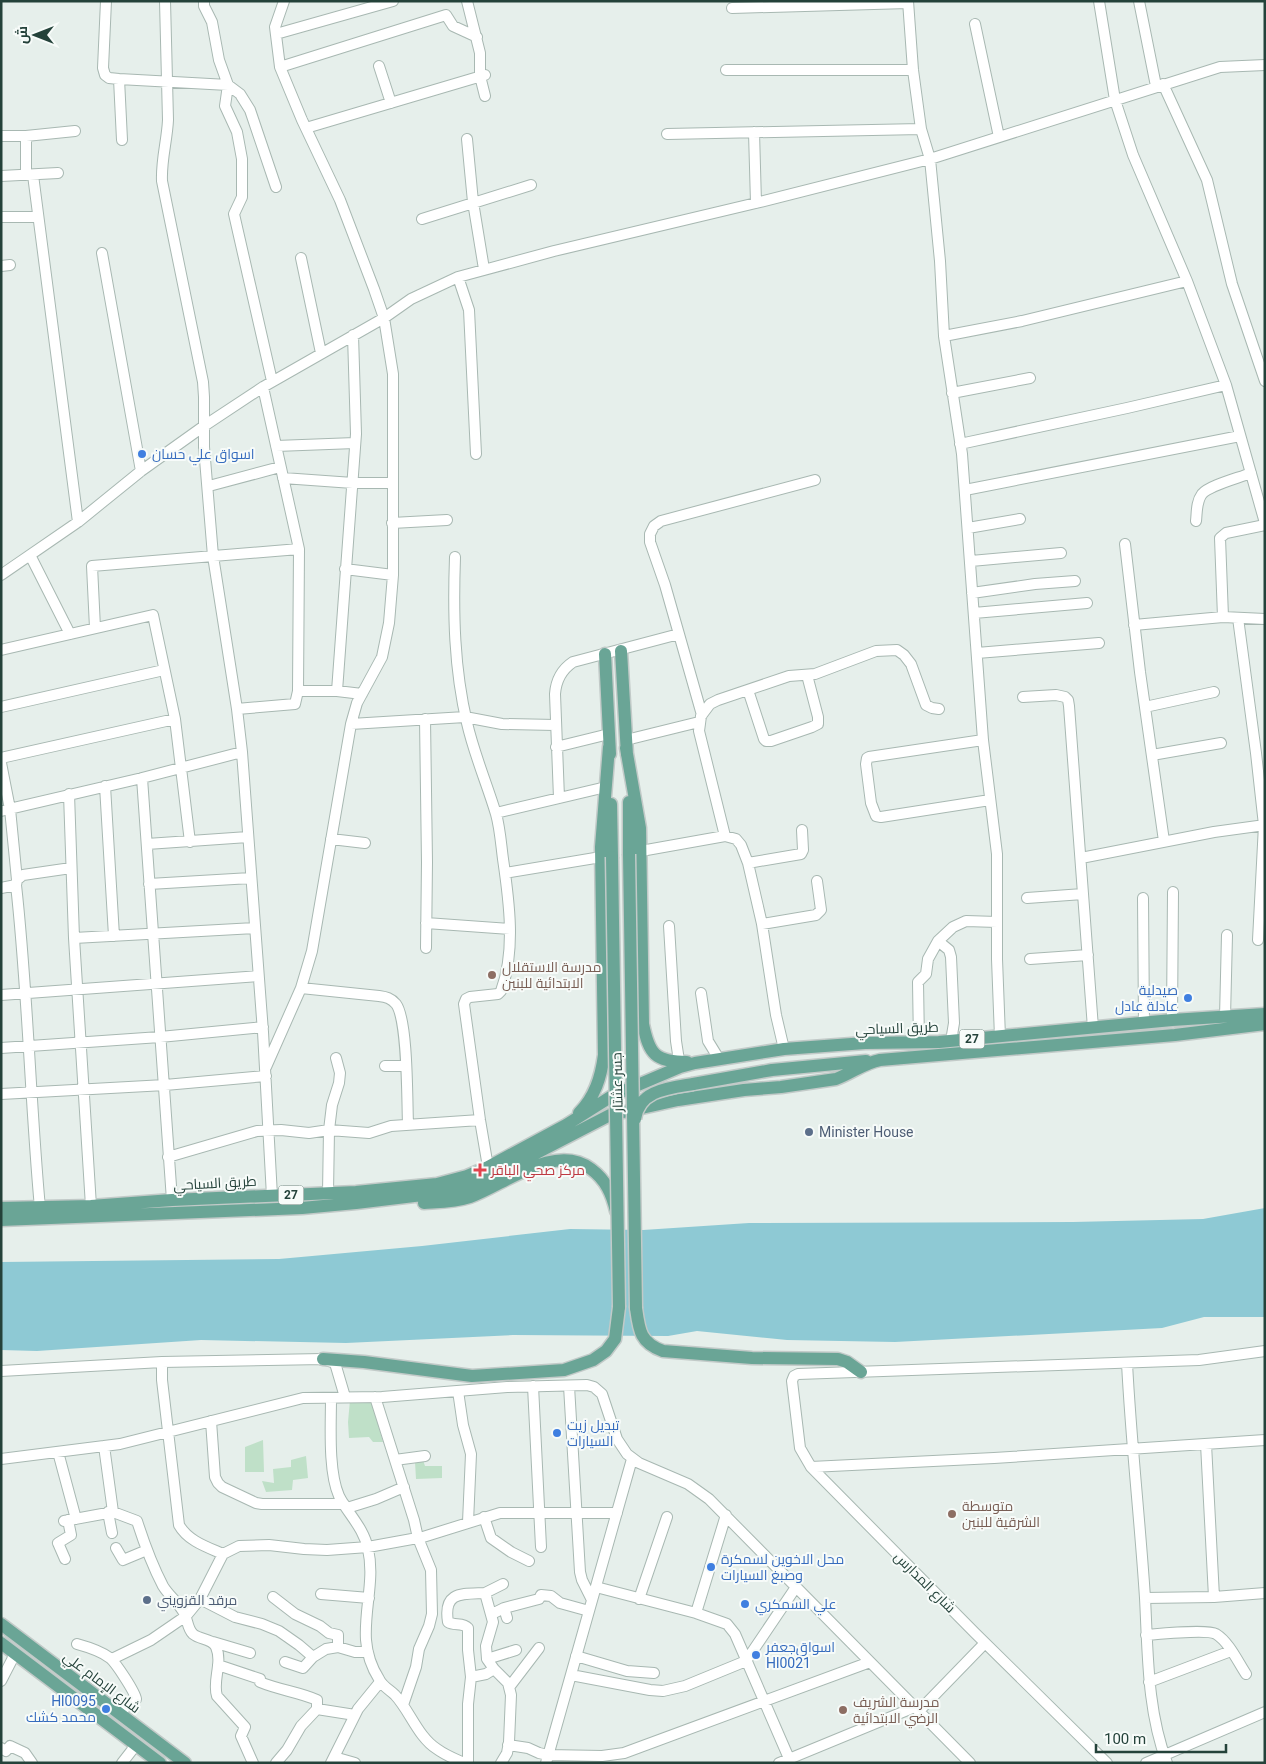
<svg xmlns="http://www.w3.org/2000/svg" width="1266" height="1764" viewBox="0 0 1266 1764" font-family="Roboto,Cairo,sans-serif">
<rect width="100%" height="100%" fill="#e6efeb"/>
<path fill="#bfe0c8" d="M350,1400H371L383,1442H373L369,1437L349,1438L348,1422Z
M263,1440L264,1472H245V1447Z
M306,1456L308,1478L293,1480L292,1490L266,1492L262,1481L274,1483L273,1469L291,1467V1460Z
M423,1460L425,1466H442V1478L416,1479L415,1462Z"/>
<path fill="#8ec9d4" d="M1265,1208V1317H1204L1162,1328L895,1342L787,1340L697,1331L668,1336L513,1335L346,1343L201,1340L37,1351L1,1350V1262L279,1259L422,1246L570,1229L643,1230L749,1223L1073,1222L1203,1219Z"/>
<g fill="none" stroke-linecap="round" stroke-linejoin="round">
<defs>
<path id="minor" d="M106,1L103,68L105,75L109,78L119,79L228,85L240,94L250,110L276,187
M165,1L168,120C167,141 161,160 162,181L203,382L204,397V447L213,556L237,709L242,752L263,1032L272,1196
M204,1V6L212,22L219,60L228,85L225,106L237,132L242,159V197L234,214L272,381
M467,1L480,53V76L485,96
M908,1L913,70L921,129L930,159L940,261L944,336L962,454L983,740L997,854V959L1000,1037
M1099,1L1115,100L1133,155L1187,281L1226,385L1265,523
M1139,1L1156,86
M732,8L908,3
M975,24L999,137
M276,34L393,1
M379,66L391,103
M280,67L446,15L453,26L477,37
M726,70H913
M119,79L122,140
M1163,84L1207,180L1232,284L1265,381
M306,128L485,75
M754,132L756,203
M667,134L921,129
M1,136H26L75,131
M26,136V175
M467,139L473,202L484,269
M33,175L78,522
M1,176L58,173
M1,217H38
M422,219L531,185
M102,253L141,471
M301,258L321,353
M1,266L10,265
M458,277L469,310L476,454
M944,336L1022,321L1187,281
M952,393L1030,378
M960,444L1127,408L1226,385
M276,446L355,443
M283,478L353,483H393
M209,486L280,467
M965,490L1240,436
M1196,521C1197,513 1196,502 1202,494C1210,485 1239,478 1251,473
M392,523L447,520
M968,528L1020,519
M1125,544L1140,672L1164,841
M30,555L70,634
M455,557C453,613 454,668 467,723C474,754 487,784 496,814C500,828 501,844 503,859C509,900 516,951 501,991L498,994L470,997L466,999L464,1004L480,1120L488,1167
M971,561L1061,553
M345,569L393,575
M1,575L78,522L141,471L204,426L263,387L384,318L411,299L458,277L554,251L756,203L930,159L1220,67L1265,65
M972,593L1035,584L1075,581
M974,613L1087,603
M1223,617L1220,538L1226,533L1265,525
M1238,618L1256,753L1264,825L1258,940
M1134,625L1223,617L1265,619
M95,628L92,566L299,549
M1,650L153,615L175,719L190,842
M977,653L1099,643
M748,690L764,739L766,741H771L812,727L818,724V717L807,675
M298,691H337L362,694
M337,691L356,434L353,335
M1023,697L1056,695L1065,697L1068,700L1069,706L1093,1028
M1,707L164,670
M1145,707L1214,692
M237,709L295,704L298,691L299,549L263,387
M702,715L665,585L650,542V534L654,526L661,521L815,480
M425,719L427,862L426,948
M351,724L465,717L502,724L555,725
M626,740L699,722
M983,740L869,757L867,758L866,764L871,803L876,816L881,817L990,800
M556,747L609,734
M1152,755L1221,743
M1,758L175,719
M1,763L10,809L17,880
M142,778L172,1200
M105,786L114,936
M69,794L74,938L91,1206
M559,798L555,694C556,680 561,670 573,662L679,634
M1,811L142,778L242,752
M496,813L606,787
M725,836L699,731L701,716L710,704L718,700L789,676L815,674L876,651L897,650L904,655L911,664L926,705L932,708L939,709
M331,839L365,843
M147,844L248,837
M641,851L725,836L736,839L741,845L748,863L762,924L776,1015L784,1049
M1081,858L1214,832L1265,825
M748,863L801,854L803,850L802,830
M505,873L601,857
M149,884L251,878
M1,888L16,885
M1027,898L1083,894
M1143,898L1144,1023
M426,923L510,929
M762,924L816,915L821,910L817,881
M669,926L676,1041L680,1067
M74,938L255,928
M938,941L949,950L951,957L954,1023L951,1041
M1030,959L1088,955
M301,988L379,996C386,997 391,998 396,1004C408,1020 407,1101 408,1124
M701,993L708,1041L719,1059
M1,995L258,976
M1225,1017L1227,935
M1172,1020L1173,892
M919,1043L918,982L926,974L928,959L938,941L953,927L966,921L997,922
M1,1048L160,1037L263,1027
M385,1066H406
M266,1067L301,988L312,951L351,724L357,703L382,657L389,623L393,575V374L384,318L374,289L340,200L302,120L280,67L275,27L284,1
M1,1094L165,1085L266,1076
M168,1157L257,1131L281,1130L309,1133L329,1130L369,1133L391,1126L480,1120
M328,1193L329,1130L332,1105L339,1083L340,1073L336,1058
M40,1208C30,1100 28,992 16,885L17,880L23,875L71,868
M162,1362V1380L179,1525C188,1541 207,1547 223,1554
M1127,1363C1131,1442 1140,1520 1145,1598C1148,1654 1147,1710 1167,1763
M1,1371L162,1362L323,1359L335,1363L345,1397
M533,1386L541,1547
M569,1386L580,1572L582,1580L592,1600
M458,1391L463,1425L471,1454L468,1522
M375,1397L414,1520L418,1538L431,1570L432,1614L429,1626L419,1649L416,1667L403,1705
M331,1398C331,1425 328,1471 339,1496C348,1514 364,1528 368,1549C375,1579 364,1609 366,1640C367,1653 372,1668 379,1679C382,1686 390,1690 395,1695C410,1711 418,1737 437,1749C445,1755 455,1759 464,1763
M211,1421L215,1477L218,1483L222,1487L256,1503L262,1504H344
M1206,1444L1214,1597
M104,1446L113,1512
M58,1452L76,1519
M1,1459L120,1444L303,1398L382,1397L507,1387L587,1385L594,1387L602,1394L617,1439L627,1454L639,1463L688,1484L709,1499L970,1763
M395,1460L425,1456
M811,1467L994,1458L1265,1440
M347,1508L376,1499L404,1487
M108,1512L112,1533
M484,1517L491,1538L511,1552L529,1561
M64,1521L113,1512L137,1521C144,1543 152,1565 163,1586C169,1596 179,1603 184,1613C188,1620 187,1628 193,1634C200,1640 212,1638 216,1647C223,1663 212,1681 217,1696L245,1727L241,1736L253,1763
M116,1548L123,1560L147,1550
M65,1559L58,1543L71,1535L68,1520
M596,1587L696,1613L727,1624L735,1634L791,1763
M485,1593L503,1584
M321,1594L369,1598
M273,1597L295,1614L320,1626L329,1633L338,1635V1647L355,1652H368
M1145,1598L1214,1597L1265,1593
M200,1599L235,1617L262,1624L279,1631L299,1645L313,1657L326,1649L338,1647
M639,1599L667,1517
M504,1608L507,1618
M696,1613L726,1515
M492,1614L504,1608L535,1600L539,1599L541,1595L551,1596L560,1603L589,1611
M1146,1635C1159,1634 1207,1629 1216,1634C1229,1642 1238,1662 1246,1674
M213,1642L250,1653
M77,1644C88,1647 101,1651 110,1658C116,1663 135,1692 136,1699L119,1713
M576,1656L627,1671L654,1673
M112,1659L151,1640L186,1616L200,1599L223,1554L239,1546L269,1545L304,1549L327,1550L368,1547L423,1537L500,1513H617
M487,1659L516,1650
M285,1662L303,1668L313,1657
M218,1665L260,1679V1682C279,1690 299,1692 317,1700V1709
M571,1675L650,1690L663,1691L685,1686L746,1661L796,1587
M471,1677L486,1674L494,1669
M1,1681L15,1654
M1149,1682L1231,1651
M510,1686L539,1648
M919,1711L985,1643
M508,1745L528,1748L539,1753L548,1755L602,1756L624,1753L870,1662
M1,1748L6,1751L10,1746L25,1753L32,1763
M334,1757L355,1763
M122,1763L136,1745
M276,1763L287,1750L301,1726L317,1709L355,1715
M331,1763L358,1709L380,1682
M468,1763V1704L471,1677L468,1650V1628C463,1622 454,1626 448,1622C443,1591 462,1594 485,1593L493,1622L486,1646L487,1659L494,1669L508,1683L511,1695L509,1742L507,1753L501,1763
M546,1763L632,1459
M779,1763L915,1707
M1107,1763L975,1633L811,1467L800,1448L792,1381L794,1376L798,1374L1199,1360L1265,1351
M1146,1763L1265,1712"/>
<path id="major" d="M621,651L627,755
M605,654L610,754
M626,748L640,828L643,1024C649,1054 655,1062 687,1062
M611,804L612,857
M629,854V802
M693,1084L772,1070L866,1061
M579,1113C595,1097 601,1077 604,1055L601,847L609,747
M424,1203C439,1202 455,1202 470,1197C504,1185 555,1142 591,1169C606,1180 612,1194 616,1211
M1,1208L91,1206L172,1200L356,1192L437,1184L467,1176L488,1167L566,1125L612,1096L680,1067L695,1063L784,1049L865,1043L939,1042L1172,1020L1265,1014
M1,1220L302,1208L356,1203L439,1193L456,1190L492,1176L610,1115L678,1100L744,1090L781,1087L836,1079C852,1073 864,1063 880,1060L1175,1035L1265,1024
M636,1308C639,1330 640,1343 663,1351L752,1358L838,1359L847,1362L861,1372
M323,1359L364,1362L472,1376L564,1370L593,1360L606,1351L615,1339L619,1307
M1,1624L185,1763
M1,1643L160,1763"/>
</defs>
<use href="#minor" stroke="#a8b8b2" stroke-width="12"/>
<use href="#major" stroke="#c2cac8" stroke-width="15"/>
<use href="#minor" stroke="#fff" stroke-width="10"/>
<use href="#major" stroke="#6aa596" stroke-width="12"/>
<defs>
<path id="major-bridge" d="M629,854L636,1308
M612,857L619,1307
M635,1119C639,1090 669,1088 693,1084"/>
</defs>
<use href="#major-bridge" stroke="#c2cac8" stroke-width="15" stroke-linecap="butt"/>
<use href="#major-bridge" stroke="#6aa596" stroke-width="12"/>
</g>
<g fill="#3f7fe0" stroke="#f7fbf9" stroke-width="2">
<circle cx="142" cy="454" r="5"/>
<circle cx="1188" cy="998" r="5"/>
<circle cx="557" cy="1433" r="5"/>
<circle cx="711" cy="1567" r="5"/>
<circle cx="745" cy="1604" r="5"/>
<circle cx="756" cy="1655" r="5"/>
<circle cx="106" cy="1709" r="5"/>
</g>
<g fill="#8d6e63" stroke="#f7fbf9" stroke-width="2">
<circle cx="492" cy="975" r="5"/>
<circle cx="952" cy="1514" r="5"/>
<circle cx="843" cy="1710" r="5"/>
</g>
<g fill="#5c6f8a" stroke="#f7fbf9" stroke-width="2">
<circle cx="809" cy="1132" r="5"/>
<circle cx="147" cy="1600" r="5"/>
</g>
<path fill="#e0444e" stroke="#f7fbf9" stroke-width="2" d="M477.5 1162.5h5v5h5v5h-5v5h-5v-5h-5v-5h5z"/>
<g text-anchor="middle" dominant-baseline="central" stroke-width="4" stroke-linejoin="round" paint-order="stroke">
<g fill="#f7fbf9" stroke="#637a73" stroke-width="1">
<rect x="959.5" y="1029.5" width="25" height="19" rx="4"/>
<rect x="278.5" y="1185.5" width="25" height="19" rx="4"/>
</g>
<g font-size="12" font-weight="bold" fill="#24423a">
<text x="972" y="1039">27</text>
<text x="291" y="1195">27</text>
</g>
<g font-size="14" fill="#366cbe" stroke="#f7fbf9" text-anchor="start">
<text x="152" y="454">اسواق علي حسان</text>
<text x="1178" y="990" text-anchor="end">صيدلية<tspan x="1178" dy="16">عادلة عادل</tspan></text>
<text x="567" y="1425">تبديل زيت<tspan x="567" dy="16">السيارات</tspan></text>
<text x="721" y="1559">محل الاخوين لسمكرة<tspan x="721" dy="16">وصبغ السيارات</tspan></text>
<text x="755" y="1604">علي السمكري</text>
<text x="766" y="1647">اسواق‌جعفر<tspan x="766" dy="16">Hl0021</tspan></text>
<text x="96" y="1701" text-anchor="end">Hl0095<tspan x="96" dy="16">محمد كشك</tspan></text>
</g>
<g font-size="14" fill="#785e54" stroke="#f7fbf9" text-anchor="start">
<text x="502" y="967">مدرسة الاستقلال<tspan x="502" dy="16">الابتدائية للبنين</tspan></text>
<text x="962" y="1506">متوسطة<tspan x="962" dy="16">الشرقية للبنين</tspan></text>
<text x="853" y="1702">مدرسة الشريف<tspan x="853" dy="16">الرضي الابتدائية</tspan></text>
</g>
<g font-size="14" fill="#24423a" stroke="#f7fbf9">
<text transform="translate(897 1028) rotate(-2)">طريق السياحي</text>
<text transform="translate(617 1082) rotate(-91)">جسر عشتار</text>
<text transform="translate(215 1183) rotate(-3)">طريق السياحي</text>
<text transform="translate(925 1582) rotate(45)">شارع المدارس</text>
<text transform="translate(102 1682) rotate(37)">شارع الإمام علي</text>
</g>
<g font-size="14" fill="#4e5e75" stroke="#f7fbf9" text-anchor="start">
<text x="819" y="1132">Minister House</text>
<text x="157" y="1600">مرقد القزويني</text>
</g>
<g font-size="14" fill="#be3a42" stroke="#f7fbf9" text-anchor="start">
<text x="491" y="1170">مركز صحي الباقر</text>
</g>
</g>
<rect width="1266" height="1764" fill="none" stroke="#24423a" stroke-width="5"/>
<g transform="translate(35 35) rotate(270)" stroke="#f7fbf9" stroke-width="4" paint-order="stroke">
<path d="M0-4L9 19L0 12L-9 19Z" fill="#24423a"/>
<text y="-8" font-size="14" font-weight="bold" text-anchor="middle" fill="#24423a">ش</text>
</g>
<path d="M1096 1744v8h130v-8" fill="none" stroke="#24423a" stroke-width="2.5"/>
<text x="1104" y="1744" font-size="15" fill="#24423a" stroke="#f7fbf9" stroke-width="4" paint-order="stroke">100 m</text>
</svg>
